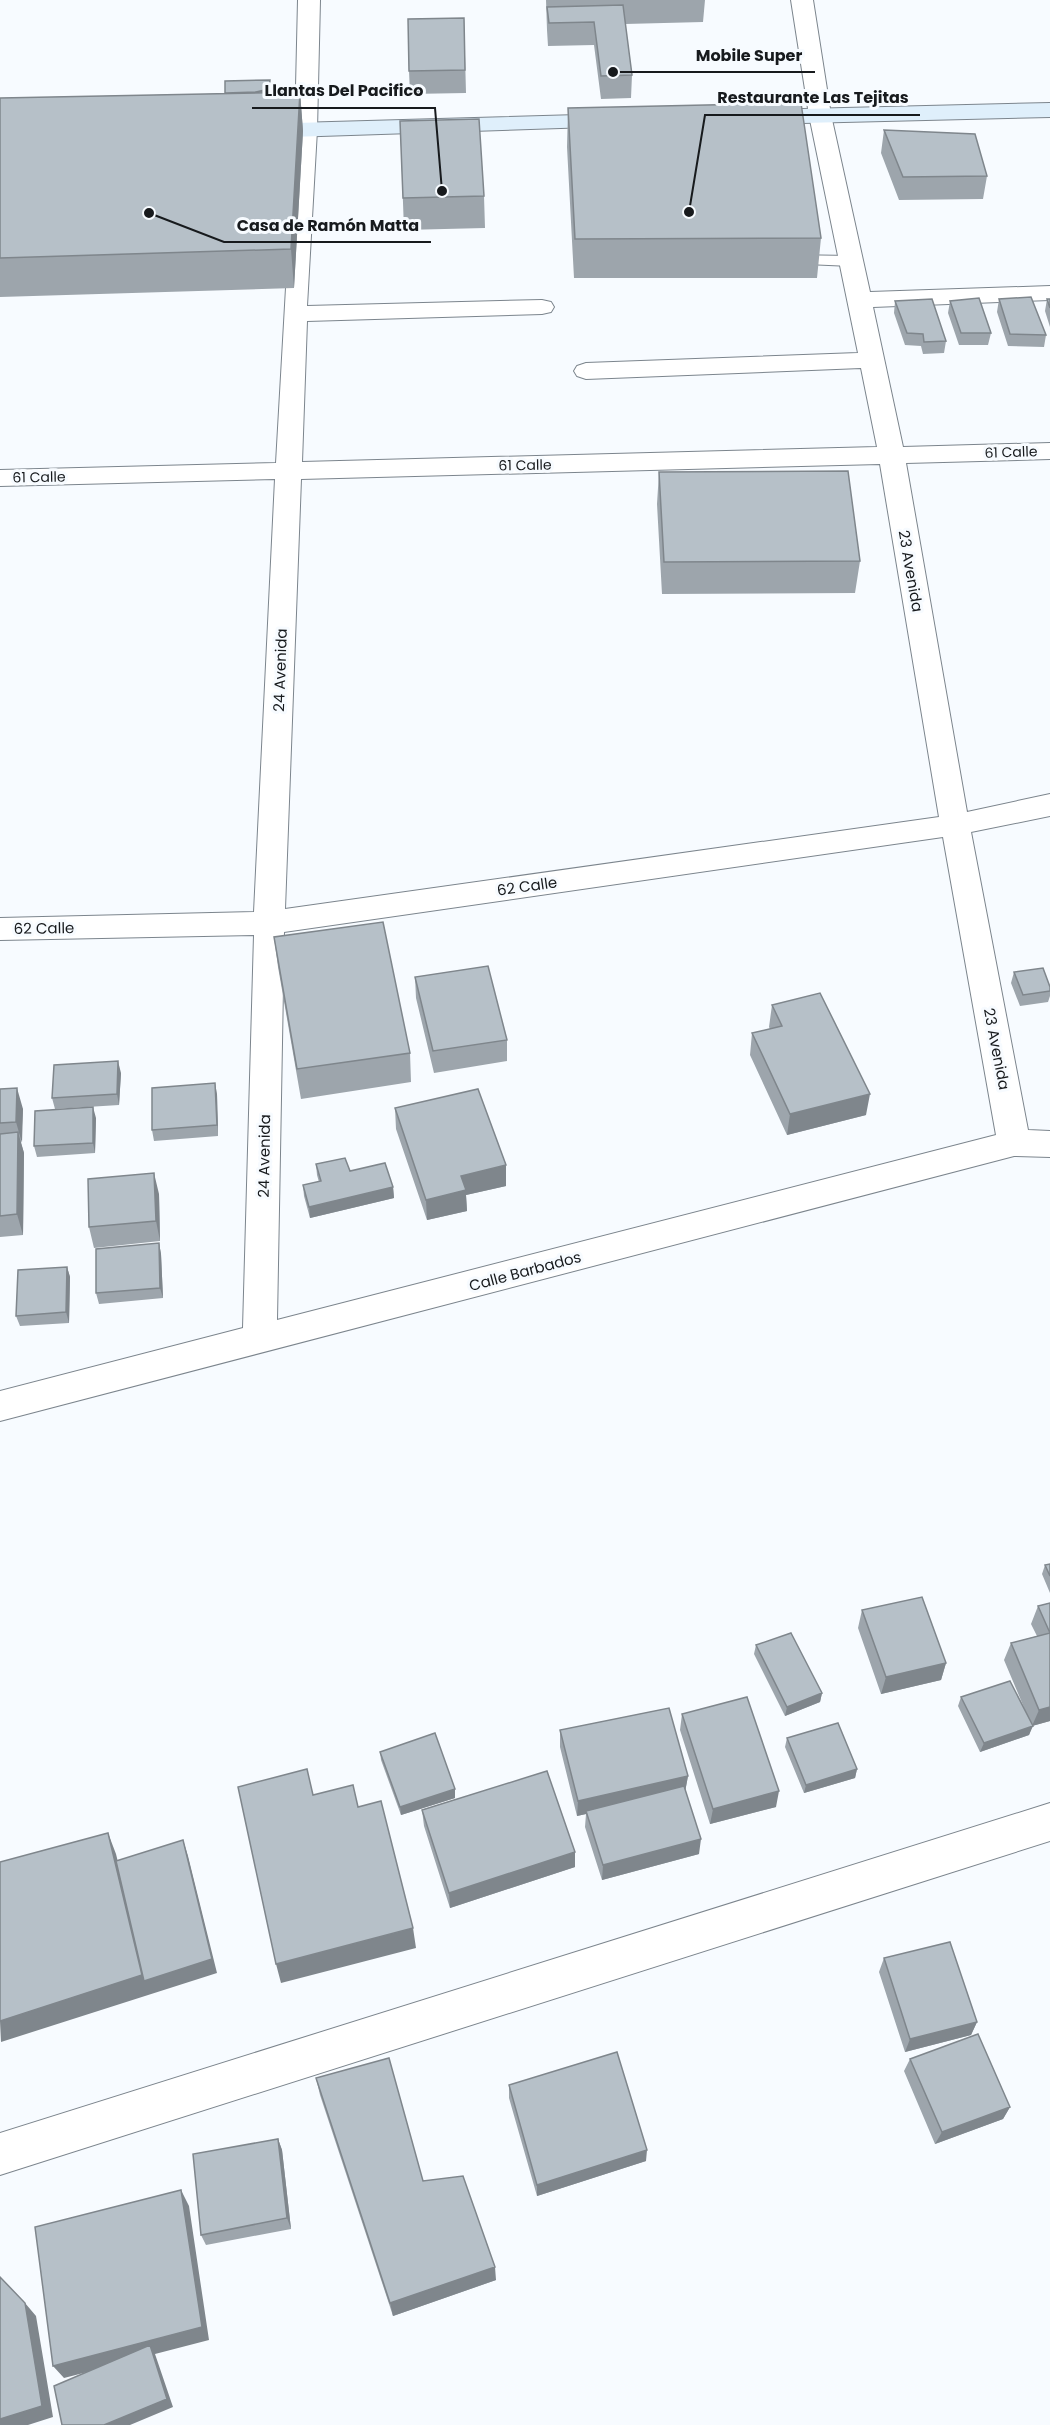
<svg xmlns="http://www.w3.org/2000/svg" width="1050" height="2425" viewBox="0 0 1050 2425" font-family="Poppins,sans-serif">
<rect width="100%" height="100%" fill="#f7fbff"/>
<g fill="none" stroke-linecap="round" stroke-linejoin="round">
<defs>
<path id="service" d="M789,255L851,256L859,261L851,266L784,263L781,260L784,257Z"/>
<path id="minor" d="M298,0H320L317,130L307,306L542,300L551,302L554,307L551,312L542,314L307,321L302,462L877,447L861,368L586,379L577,376L574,371L577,366L586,363L858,353L809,115L791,0H813L831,115L870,292L1050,286V300L873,307L903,447L1050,443V459L906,463L967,812L1050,794V816L971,832L1028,1130L1050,1131V1157L1014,1156L0,1421V1391L243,1328L254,935L0,940V918L254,912L275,479L0,486V470L276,463L295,130ZM880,464L939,817L285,909L301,479ZM943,837L996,1135L277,1320L284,932Z
M1050,1803V1841L0,2175V2133Z"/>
<path id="secondary" d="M1050,103V117L758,124L750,122L747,117L750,112L758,110Z
M613,114L621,116L624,121L621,126L260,138L252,136L249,131L252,126L260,124Z"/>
</defs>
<use href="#service" stroke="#7c858d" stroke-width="2"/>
<use href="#minor" stroke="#7c858d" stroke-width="2"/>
<use href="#secondary" stroke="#7c858d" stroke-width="2"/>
<use href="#service" fill="#fff" fill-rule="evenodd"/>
<use href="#minor" fill="#fff" fill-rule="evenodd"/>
<use href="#secondary" fill="#dfeffb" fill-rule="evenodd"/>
</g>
<path fill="#9da5ac" d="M546,0H705L703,22L625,24L632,75L631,98L601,99L594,45L548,46L547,30Z
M464,18L466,93L410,94L409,71Z
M300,92L303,131L294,288L0,297V98Z
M568,108L821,238L817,278H574L567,147Z
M400,121L484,196L485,228L404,230Z
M884,130L987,176L983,199L899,200L881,153Z
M999,299L1046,335L1044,347L1008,346L997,312Z
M1047,299H1050V327L1045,311Z
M895,301L946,341L944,353L923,354L921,346L905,345L894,313Z
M950,301L991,333L988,345H959L948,313Z
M659,472L860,561L855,593L662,594L657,504Z
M274,937L410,1053L411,1082L301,1099L278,967Z
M1014,972L1050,987V996L1048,1002L1020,1006L1011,983Z
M415,977L507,1040V1061L434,1073L416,998Z
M772,1005L866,1115L787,1135L750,1055L752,1033L770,1029L769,1027Z
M121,1073L119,1105L55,1109L52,1098Z
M0,1089L23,1109L21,1143L24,1153L23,1235L0,1237Z
M217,1094L218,1136L154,1141L152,1130Z
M395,1108L506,1186L466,1195L467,1211L427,1220L396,1129Z
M96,1118L95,1153L37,1157L34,1146Z
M316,1164L350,1171L393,1187L394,1198L310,1218L304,1196L303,1185L319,1182L317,1175Z
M159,1194L160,1241L94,1248L89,1227Z
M159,1243L161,1254L163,1298L99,1304L96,1293Z
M67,1267L70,1277L69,1323L20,1326L16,1316Z
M1050,1564V1593L1042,1574L1045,1565Z
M1050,1603V1721L1032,1726L1029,1735L980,1752L958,1706L961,1697L1031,1724L1004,1660L1011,1643L1037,1636L1031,1624L1038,1606Z
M862,1610L946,1663L941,1680L881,1694L858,1628Z
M756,1645L822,1693L820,1702L785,1716L754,1654Z
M682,1714L776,1807L710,1824L680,1730Z
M560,1730L688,1776L685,1792L699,1854L602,1880L585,1827L586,1814L577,1816L560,1747Z
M787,1738L857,1769L855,1778L804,1793L785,1747Z
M380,1752L455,1789V1798L401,1815L381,1760Z
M422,1810L575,1852V1867L450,1908L424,1826Z
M884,1958L977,2022L971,2035L905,2052L879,1972Z
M910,2059L1010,2107L1003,2119L935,2144L904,2071Z
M316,2078L423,2181L496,2280L393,2316L320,2095Z
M509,2085L646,2161L537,2196L509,2098Z
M278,2139L282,2150L291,2229L206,2245L201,2235Z"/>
<path fill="#7f868c" d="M270,80L271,92L254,93Z
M300,92L303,131L294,288L291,249Z
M118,1061L121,1073L119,1105L117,1094Z
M215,1083L217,1094L218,1136L217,1125Z
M17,1088L23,1109L22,1143L16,1122Z
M870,1094L866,1115L787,1135L790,1114Z
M93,1107L96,1118L95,1153L93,1143Z
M18,1132L24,1153L23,1235L17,1214Z
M506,1165V1186L466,1195L467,1211L427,1220L426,1200L461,1176Z
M154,1173L159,1194L160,1241L156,1221Z
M393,1187L394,1198L310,1218L309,1207Z
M159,1243L161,1254L163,1298L160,1288Z
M67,1267L70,1277L69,1323L66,1312Z
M946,1663L941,1680L881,1694L886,1677Z
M822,1693L820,1702L785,1716L787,1707Z
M1050,1707V1721L1032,1726L1039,1710Z
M1033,1726L1029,1735L980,1752L984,1743Z
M857,1769L855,1778L804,1793L806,1785Z
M688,1776L685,1792L586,1811V1814L577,1816L578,1801Z
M455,1789V1798L401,1815L400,1807Z
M779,1791L776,1807L710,1824L713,1809Z
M108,1833L116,1854L147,1980L183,1840L188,1856L217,1973L1,2042L0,2021Z
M701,1839L699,1854L602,1880L603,1865Z
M575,1852V1867L450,1908L449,1893Z
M413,1928L416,1948L281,1983L276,1964Z
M977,2022L971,2035L905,2052L910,2039Z
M1010,2107L1003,2119L935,2144L942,2132Z
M278,2139L282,2150L291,2229L287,2218Z
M647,2150L646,2161L537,2196V2185Z
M181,2190L189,2206L209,2340L155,2354L173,2407L130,2425H104L153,2355L64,2378L53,2366Z
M495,2267L496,2280L393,2316L390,2303Z
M25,2303L36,2316L53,2417L28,2425H0V2419Z"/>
<path fill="#b6c0c8" stroke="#7f868c" stroke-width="1.5" d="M623,5L632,75L601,76L594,22L549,23L547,7Z
M464,18L465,70L409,71L408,19Z
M270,80L269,89L256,92L225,93V81Z
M300,92L291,249L0,258V98Z
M801,103L821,238L575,239L568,108Z
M479,119L484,196L403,198L400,121Z
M884,130L975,134L987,176L903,177Z
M1031,297L1046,335L1010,334L999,299Z
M979,298L991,333H961L950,301Z
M932,299L946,341L924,342L923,334L907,333L895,301Z
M1047,299H1050V308Z
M848,471L860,561L664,562L659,472Z
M383,922L410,1053L297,1069L274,937Z
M488,966L507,1040L433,1051L415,977Z
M1043,968L1050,987V991L1023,995L1014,972Z
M820,993L870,1094L790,1114L752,1033L782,1026L772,1005Z
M118,1061L117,1094L52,1098L54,1065Z
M215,1083L217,1125L152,1130V1088Z
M17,1088L16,1122L0,1123V1089Z
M478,1089L506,1165L461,1176L466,1190L426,1200L395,1108Z
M93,1107V1143L34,1146L35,1111Z
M18,1132L17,1214L0,1216V1134Z
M345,1158L350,1171L385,1163L393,1187L309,1207L303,1185L321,1181L316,1164Z
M154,1173L156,1221L89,1227L88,1179Z
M159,1243L160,1288L96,1293V1249Z
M67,1267L66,1312L16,1316L18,1270Z
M1050,1564V1576L1045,1565Z
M922,1597L946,1663L886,1677L862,1610Z
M1050,1603V1633L1038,1606Z
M791,1633L822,1693L787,1707L756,1645Z
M1050,1633V1707L1039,1710L1011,1643Z
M1010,1681L1033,1726L984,1743L961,1697Z
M747,1697L779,1791L713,1809L682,1714Z
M669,1708L688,1776L578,1801L560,1730Z
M838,1723L857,1769L806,1785L787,1738Z
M435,1733L455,1789L400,1807L380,1752Z
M307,1769L313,1795L353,1785L358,1807L381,1801L413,1928L276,1964L238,1787Z
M547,1771L575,1852L449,1893L422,1810Z
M684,1786L701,1839L603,1865L586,1811Z
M108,1833L142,1975L0,2021V1862Z
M183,1840L212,1959L144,1981L116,1861Z
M950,1942L977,2022L910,2039L884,1958Z
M978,2034L1010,2107L942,2132L910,2059Z
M617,2052L647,2150L537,2185L509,2085Z
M389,2058L423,2181L463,2176L495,2267L390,2303L316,2078Z
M278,2139L287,2218L201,2235L193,2154Z
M181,2190L202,2327L53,2366L35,2227Z
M0,2277L25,2303L42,2406L0,2419Z
M150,2345L167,2399L104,2425H62L54,2386Z"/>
<g text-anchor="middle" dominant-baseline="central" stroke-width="6" stroke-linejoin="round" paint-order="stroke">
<g font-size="14" fill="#171a1d" stroke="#f7fbff">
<text transform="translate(1011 452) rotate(-2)">61 Calle</text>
<text transform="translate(525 465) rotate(-1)">61 Calle</text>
<text transform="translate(39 477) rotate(-1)">61 Calle</text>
</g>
<g font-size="15" fill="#171a1d" stroke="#f7fbff">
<text transform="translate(911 571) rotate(80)">23 Avenida</text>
<text transform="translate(280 670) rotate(-88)">24 Avenida</text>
<text transform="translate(527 886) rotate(-8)">62 Calle</text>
<text transform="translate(44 928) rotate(-1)">62 Calle</text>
<text transform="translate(997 1049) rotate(79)">23 Avenida</text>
<text transform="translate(264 1156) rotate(-89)">24 Avenida</text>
<text transform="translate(525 1271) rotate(-15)">Calle Barbados</text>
</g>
</g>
<path fill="none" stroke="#171a1d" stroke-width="2" d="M613 72L684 72H815M442 191L435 108H252M689 212L705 115H920M149 213L224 242H431"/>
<g fill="#171a1d" stroke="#f7fbff" stroke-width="2">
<circle cx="613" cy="72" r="6"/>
<circle cx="442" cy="191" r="6"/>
<circle cx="689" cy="212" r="6"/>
<circle cx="149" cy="213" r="6"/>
</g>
<g font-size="16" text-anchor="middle" font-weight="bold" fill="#171a1d" stroke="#f7fbff" stroke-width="6" stroke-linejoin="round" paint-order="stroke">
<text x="749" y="61">Mobile Super</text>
<text x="344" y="96">Llantas Del Pacifico</text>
<text x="813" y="103">Restaurante Las Tejitas</text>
<text x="328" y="231">Casa de Ramón Matta</text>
</g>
</svg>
